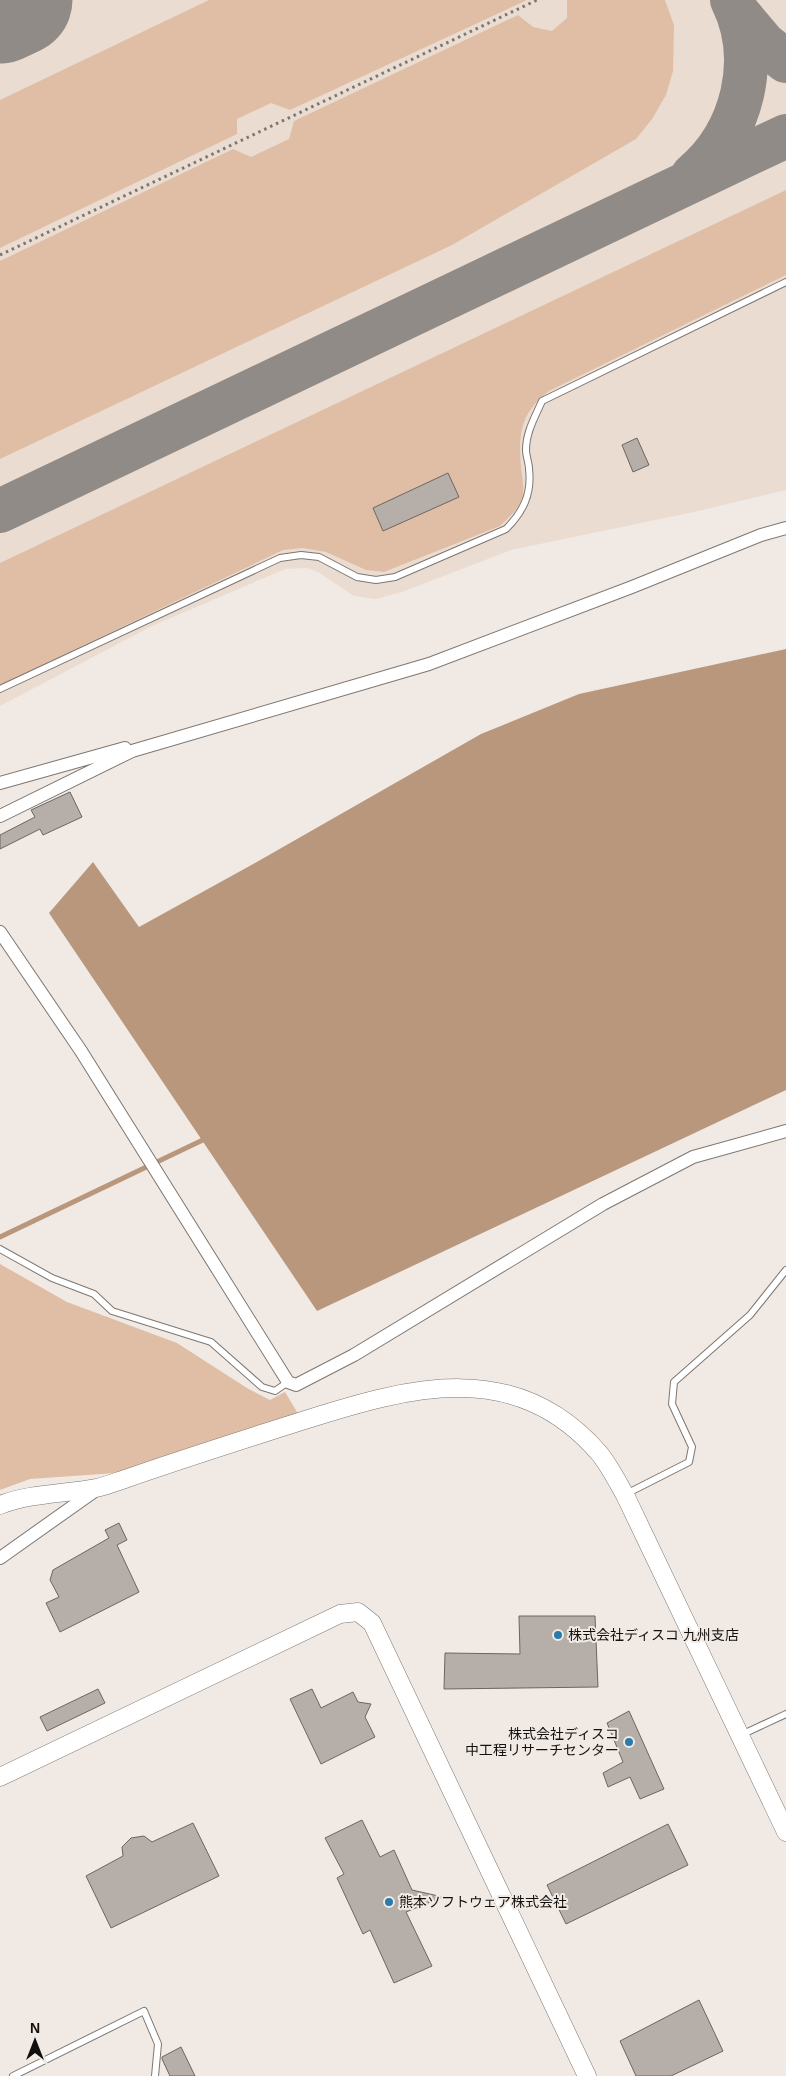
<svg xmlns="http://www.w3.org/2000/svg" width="786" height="2076" viewBox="0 0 786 2076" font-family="Arial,'Noto Sans JP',sans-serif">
<rect width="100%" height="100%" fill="#f1eae4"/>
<path fill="#ebdcd1" d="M0,0H786V490L694,512L511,550L402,592L375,599L354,596L318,572L307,568L285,569L152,626L0,706Z"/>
<path fill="#dfbea5" d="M209,0H527L290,110L271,103L237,119V134L0,248V100Z
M567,0H665L674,25L673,71L666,95L652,119L636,139L452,245L0,459V261L233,149L251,157L289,139L294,121L518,15L533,27L552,31L567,18Z
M786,190V275L549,391C521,412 518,434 521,467C522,477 525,488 522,498C519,509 508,518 500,526L384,572L366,570L326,552L303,548L283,550L0,685V563Z
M0,1264L67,1302L177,1343L247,1388L270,1400L285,1392L300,1417L116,1473L30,1479L0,1490Z"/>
<path fill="#b8977d" d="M786,649V1090L317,1311L49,913L93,862L139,927L255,863L481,734L579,694Z"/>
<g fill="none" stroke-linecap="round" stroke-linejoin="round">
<path stroke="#b8977d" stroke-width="5" d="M0,1237L207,1138"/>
<path stroke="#908b86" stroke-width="44" d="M738,13L764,44L786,61
M693,175C743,133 761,59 732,0
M0,511L786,136"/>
<path stroke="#908b86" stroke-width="111" d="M0,8L17,0"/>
</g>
<path fill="#b6afa9" stroke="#6c6560" d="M637,438L649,465L633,472L622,445Z
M448,473L459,497L383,531L373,508Z
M70,792L82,817L43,835L40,829L0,849V835L35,817L31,810Z
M119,1523L127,1540L117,1545L139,1592L60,1632L46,1603L59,1597L50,1580L53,1570L109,1538L105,1530Z
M519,1616H595L598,1687L444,1689L445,1653L520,1654Z
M98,1689L105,1703L47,1731L40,1717Z
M312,1689L321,1708L353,1692L358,1702L371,1704L365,1717L375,1737L321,1764L290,1699Z
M629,1711L664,1789L640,1799L630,1777L608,1787L603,1773L623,1762L607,1723Z
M362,1820L380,1857L394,1850L412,1890L443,1897L406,1912L432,1966L394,1983L370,1930L363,1934L337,1878L344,1874L325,1838Z
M193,1823L219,1876L111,1928L86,1876L123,1856L122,1847L131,1838L144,1836L152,1842Z
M668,1824L688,1865L566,1924L547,1885Z
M699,2000L723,2051L671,2076H636L620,2041Z
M181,2047L195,2076H170L162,2059V2057Z"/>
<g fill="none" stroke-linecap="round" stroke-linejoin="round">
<defs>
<path id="lane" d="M0,689L280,558L301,555L319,557L357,577L376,580L395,577L506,529C523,512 532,494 529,469C529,463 526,456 526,450C526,432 535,417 542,401L786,282
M0,1249L52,1278L94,1294L112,1311L211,1342L262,1387L275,1391L288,1382
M626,1494L689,1462L692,1447L672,1404L674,1382L750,1315L786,1270
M741,1735L786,1714
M13,2076L144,2011L158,2044L155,2076"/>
<path id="street" d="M0,783L125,748
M0,816L132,751L429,664L632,587L761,535L786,528
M0,932L81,1051L288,1382L296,1385L354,1355L603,1204L693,1157L786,1131
M0,1558L96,1490"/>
<path id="secondary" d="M0,1505C31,1493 64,1494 96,1488C106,1486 116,1482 125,1479C185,1458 245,1439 305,1420C409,1387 516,1357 599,1453C609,1465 617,1481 625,1495L786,1832
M0,1777L340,1614L358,1612L372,1623L587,2076"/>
</defs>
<use href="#lane" stroke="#7d7671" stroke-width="8"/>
<use href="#street" stroke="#7d7671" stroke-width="14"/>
<use href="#secondary" stroke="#7d7671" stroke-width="19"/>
<path stroke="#7a7672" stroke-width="3" stroke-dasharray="2.5 4" stroke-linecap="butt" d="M0,255L537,0"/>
<use href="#lane" stroke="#fff" stroke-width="6"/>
<use href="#street" stroke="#fff" stroke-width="12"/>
<use href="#secondary" stroke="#fff" stroke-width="18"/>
</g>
<g fill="#297bac" stroke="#f1eae4" stroke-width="2">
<circle cx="558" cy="1635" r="5"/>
<circle cx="629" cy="1742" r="5"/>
<circle cx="389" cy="1902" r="5"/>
</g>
<g text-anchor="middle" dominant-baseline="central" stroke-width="4" stroke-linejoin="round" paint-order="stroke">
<g font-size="14" fill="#12100e" stroke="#f1eae4" text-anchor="start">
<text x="568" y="1635">株式会社ディスコ 九州支店</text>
<text x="619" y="1734" text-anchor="end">株式会社ディスコ<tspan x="619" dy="16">中工程リサーチセンター</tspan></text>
<text x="399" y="1902">熊本ソフトウェア株式会社</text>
</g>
</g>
<g transform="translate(35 2041)" stroke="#f1eae4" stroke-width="4" paint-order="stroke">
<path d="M0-4L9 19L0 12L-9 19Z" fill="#12100e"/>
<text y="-8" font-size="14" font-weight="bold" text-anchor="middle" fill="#12100e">N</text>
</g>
</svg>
